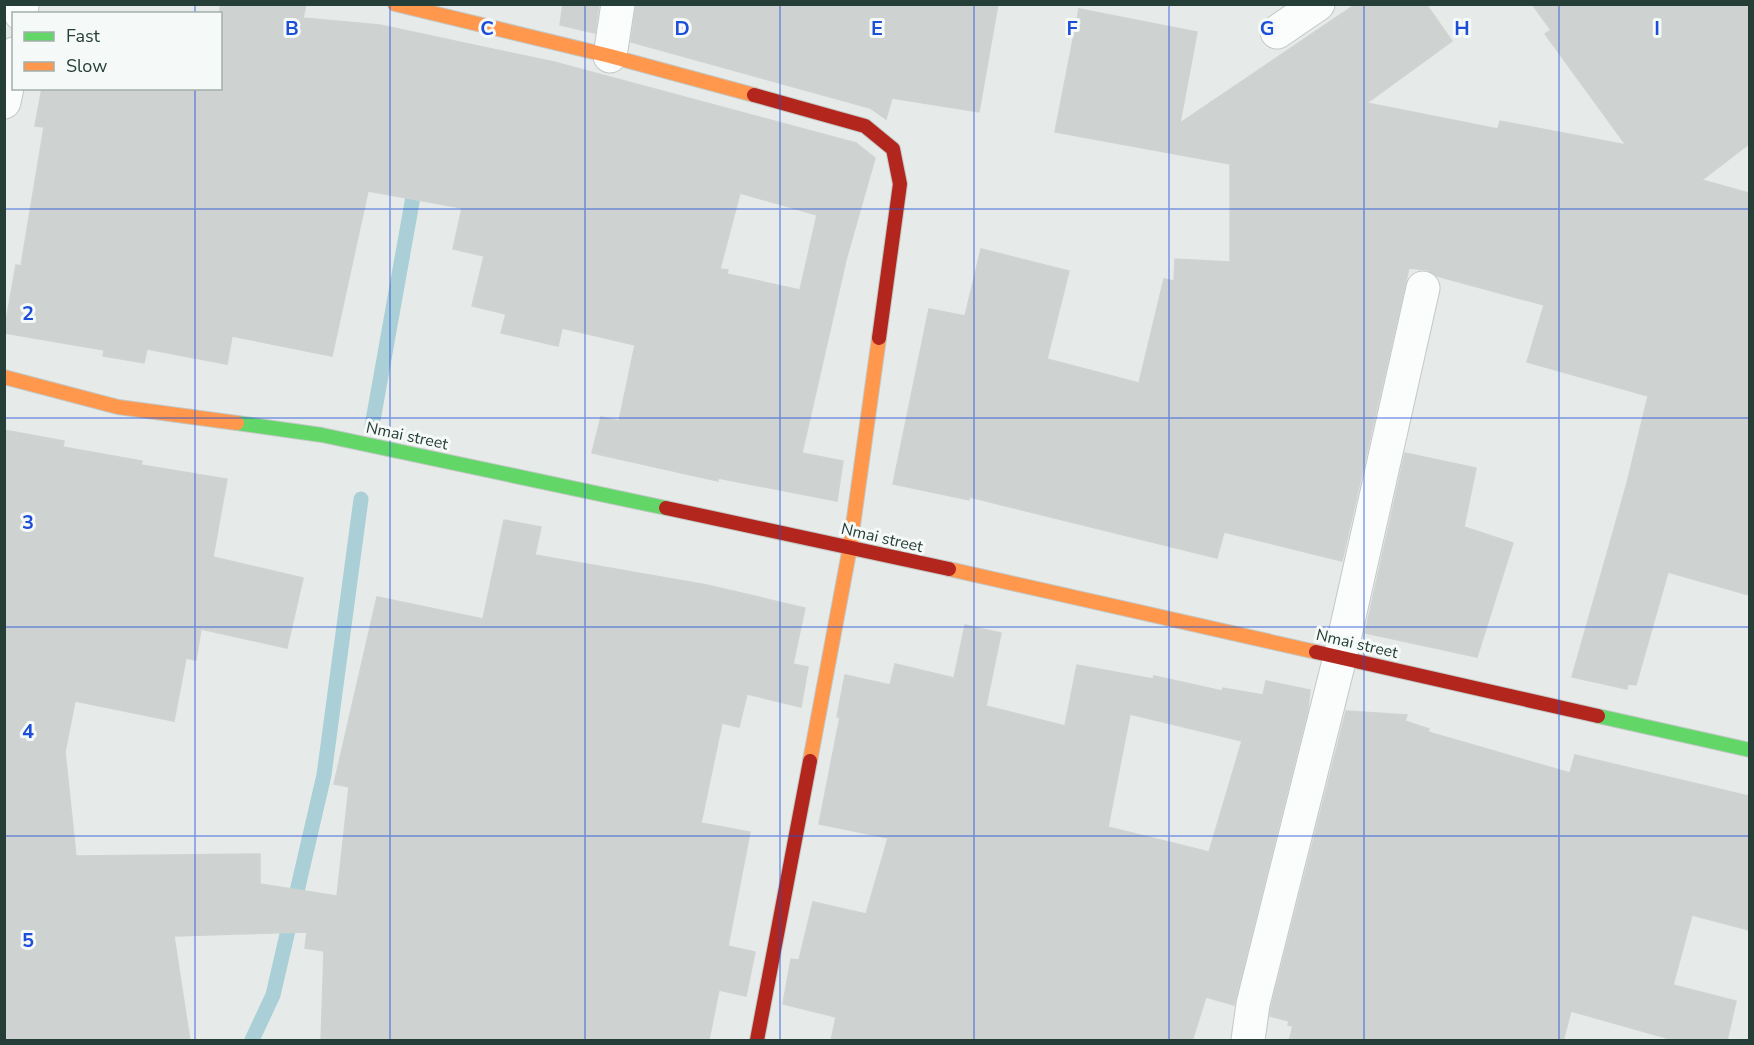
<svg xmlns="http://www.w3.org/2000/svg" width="1754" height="1045" viewBox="0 0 1754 1045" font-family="'Nunito Sans',sans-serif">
<rect width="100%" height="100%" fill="#e6ebe9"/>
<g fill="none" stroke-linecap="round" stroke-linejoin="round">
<path stroke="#aacfd6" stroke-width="15" d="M372,426L416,180
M252,1040L273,995L324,775L361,499"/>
</g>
<path fill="#ced2d0" stroke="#cfd4d2" stroke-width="1.5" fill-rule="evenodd" d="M220,4H306L303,18L380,25L554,62L856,143L875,158L846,260L802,453L843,461L837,501L718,478V481L592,453L601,417L619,421L635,345L562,328L558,346L501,333L506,314L472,306L484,256L453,249L462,208L368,191L332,356L232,336L227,364L147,349L144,363L103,356L104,350L4,333L16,265L21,266L44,127L35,126L42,88H220ZM740,193L817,215L800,290L727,274L728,270L720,269Z
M563,4H599L595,33L560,25Z
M636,4H998L979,112L892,98L886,119L870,108L631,42Z
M1356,4H1426L1452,41L1367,103L1498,129L1500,121L1626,145L1545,34L1551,30L1532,4H1749V144L1702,180L1749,193V595L1668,572L1636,685L1628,684L1627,689L1572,677L1627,483L1648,396L1527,362L1544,305L1437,276L1428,270L1409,268L1342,561L1224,532L1217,558L970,497L969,500L893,484L929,309L965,316L981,249L1069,271L1047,359L1139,383L1164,279L1174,281L1175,259L1230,262V164L1055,132L1079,9L1197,32L1180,123Z
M4,430L64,441L63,447L142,461L141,465L227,479L213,557L303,578L287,648L201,629L196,660L186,658L174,721L75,701L65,752L76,856L260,854V884L337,896L349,787L334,784L377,597L483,619L504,520L541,527L535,555L707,585L805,608L793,664L808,667L801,707L747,694L739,727L722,723L701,823L750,832L728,946L755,952L746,996L719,990L709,1040L321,1041L324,951L305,948L307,932L174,936L190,1041H4Z
M1405,453L1476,468L1464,527L1513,543L1477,657L1365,633Z
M965,625L1001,633L986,706L1065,726L1077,665L1153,679L1154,676L1222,691L1223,688L1263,695L1266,681L1310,690L1308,709L1234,1005L1206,997L1192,1041H831L836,1017L783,1004L791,959L799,960L813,902L866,914L888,838L819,824L840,717H837L845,675L890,685L895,664L954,678ZM1130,714L1242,741L1209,852L1108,827Z
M1346,711L1407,715L1405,721L1429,729L1428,732L1570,773L1575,755L1749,796V930L1692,915L1673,985L1736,1001L1727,1041H1677L1571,1011L1563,1041H1289L1293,1026L1288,1025L1289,1021L1270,1016L1271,1008Z"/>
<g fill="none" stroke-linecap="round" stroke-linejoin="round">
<defs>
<path id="street" d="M21,14L22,4
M1277,32L1318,4
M610,56L618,4
M4,102L14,54
M1248,1040L1253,1004L1340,657L1423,288"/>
<path id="fast" d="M237,423L322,435L666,508
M1598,716L1750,750"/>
<path id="slow" d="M395,4L610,56L754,95
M4,377L118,407L237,423
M949,569L1316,652
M810,761L850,547L879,338"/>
<path id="jam" d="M754,95L865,126L893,149L900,184L879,338
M666,508L949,569
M1316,652L1598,716
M757,1040L810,761"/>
</defs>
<use href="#street" stroke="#c3c8c6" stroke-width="35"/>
<use href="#fast" stroke="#c2c8c6" stroke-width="16"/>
<use href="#slow" stroke="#c2c8c6" stroke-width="16"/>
<use href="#jam" stroke="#c2c8c6" stroke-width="16"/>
<use href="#street" stroke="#fbfcfc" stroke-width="33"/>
<use href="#fast" stroke="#63d668" stroke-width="14"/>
<use href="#slow" stroke="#ff974d" stroke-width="14"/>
<use href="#jam" stroke="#b3261e" stroke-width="14"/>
</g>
<path fill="none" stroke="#1d4ed8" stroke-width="1.5" stroke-opacity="0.55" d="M195,4V14M390,4V1040M585,4V1040M780,4V1040M974,4V1040M1169,4V1040M1364,4V1040M1559,4V1040M195,88V1040M4,209H1750M4,418H1750M4,627H1750M4,836H1750"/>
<g text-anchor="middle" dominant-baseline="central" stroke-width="6" stroke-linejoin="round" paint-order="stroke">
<g font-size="16" fill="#253e37" stroke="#f5f9f7">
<text transform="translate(407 436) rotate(12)">Nmai street</text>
<text transform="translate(882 538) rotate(13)">Nmai street</text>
<text transform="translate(1357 644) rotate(13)">Nmai street</text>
</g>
</g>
<g font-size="20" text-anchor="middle" font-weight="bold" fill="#1d4ed8" stroke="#f5f9f7" stroke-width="6" stroke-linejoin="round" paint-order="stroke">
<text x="292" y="35">B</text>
<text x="487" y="35">C</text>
<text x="682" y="35">D</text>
<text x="877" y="35">E</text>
<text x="1072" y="35">F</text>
<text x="1267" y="35">G</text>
<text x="1462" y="35">H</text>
<text x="1657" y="35">I</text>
<text x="28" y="320">2</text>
<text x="28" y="529">3</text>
<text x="28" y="738">4</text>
<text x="28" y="947">5</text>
</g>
<rect width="1754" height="1045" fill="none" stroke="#253e37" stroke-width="12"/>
<rect x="12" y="12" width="210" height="78" fill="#f5f9f7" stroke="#a2aeaa" stroke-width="1.5"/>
<rect x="24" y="32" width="30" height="9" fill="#63d668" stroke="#a2aeaa" stroke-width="1.5"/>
<text x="66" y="42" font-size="18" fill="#253e37">Fast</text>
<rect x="24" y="62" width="30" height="9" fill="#ff974d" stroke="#a2aeaa" stroke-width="1.5"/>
<text x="66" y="72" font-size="18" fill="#253e37">Slow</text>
</svg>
